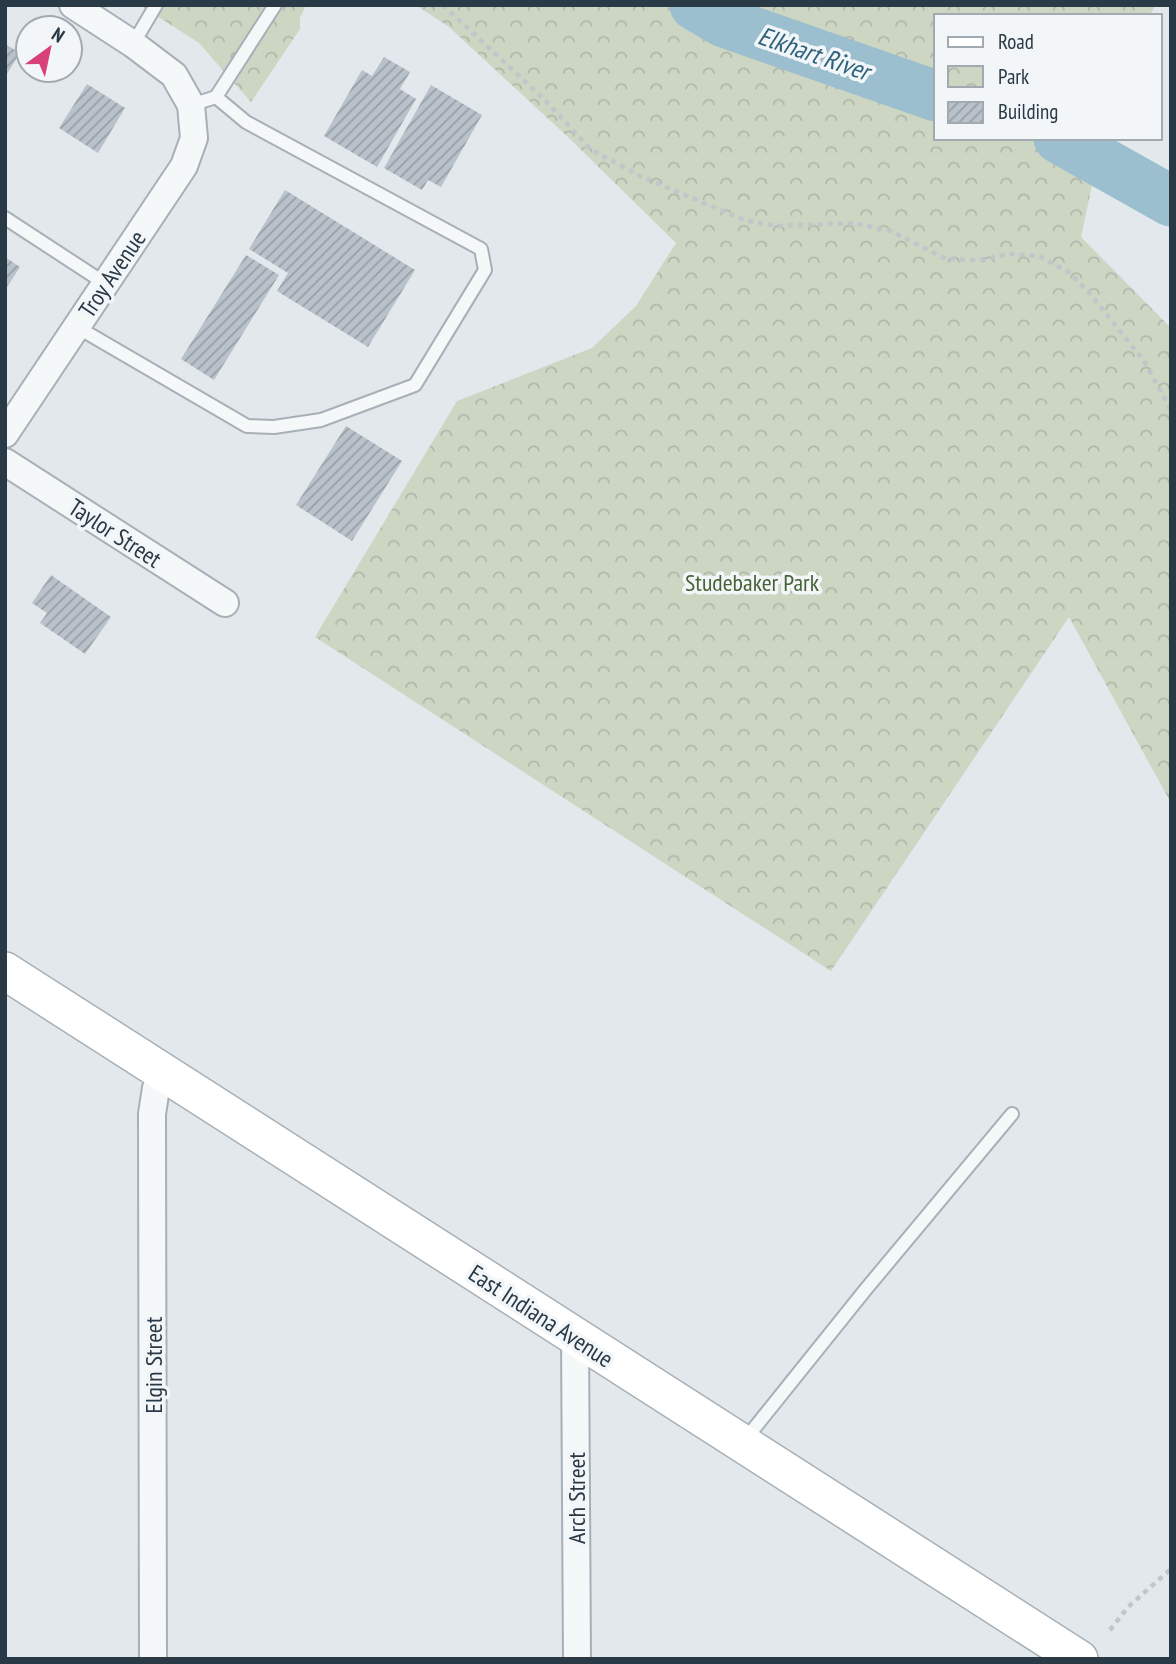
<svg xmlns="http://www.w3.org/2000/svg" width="1176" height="1664" viewBox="0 0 1176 1664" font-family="'PT Sans Narrow',sans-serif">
<defs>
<pattern id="park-crowns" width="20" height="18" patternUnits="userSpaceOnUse" patternTransform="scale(1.75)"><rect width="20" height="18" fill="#ccd6c3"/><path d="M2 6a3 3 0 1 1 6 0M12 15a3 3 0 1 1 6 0" fill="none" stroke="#afb8a9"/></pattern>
<pattern id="building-hatch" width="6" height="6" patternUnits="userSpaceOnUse" patternTransform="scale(1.75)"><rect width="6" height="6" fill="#b9c2ca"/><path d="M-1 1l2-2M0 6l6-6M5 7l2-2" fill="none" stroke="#969fa6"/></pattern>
</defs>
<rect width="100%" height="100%" fill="#e2e8ec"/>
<path fill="url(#park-crowns)" d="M140,5H306L300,18V29L251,102L199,43Z
M416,5H1156L1149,16H936V138H1102L1081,237L1171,328V803L1069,617L831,971L315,637L457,401L592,348L636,306L676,243L570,139L449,27Z"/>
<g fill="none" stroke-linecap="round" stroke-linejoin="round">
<path stroke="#9bbfce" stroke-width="51" d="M695,5L724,22L936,96
M1059,138L1171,201"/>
</g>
<path fill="url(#building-hatch)" d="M5,44L20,53L5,77Z
M384,57L410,72L400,89L416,99L377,167L324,136L362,70L372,76Z
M87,84L125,108L98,153L59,128Z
M431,85L482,115L441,187L428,180L422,190L384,168Z
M285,190L415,270L368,347L277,291L288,273L249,249Z
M246,255L279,275L214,380L181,359Z
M5,257L20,267L5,290Z
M346,426L402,461L352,541L296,505Z
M51,575L111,617L85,654L40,623L47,613L32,603Z"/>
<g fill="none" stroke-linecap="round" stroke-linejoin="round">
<defs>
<path id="lane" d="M133,44L156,5
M191,105L216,97L275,5
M5,218L106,284
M77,327L247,426L274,427L321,420L415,385L485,270L481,249L246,122L216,97
M744,1441L866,1289L1012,1114"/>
<path id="street" d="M5,434L184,166L194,138L191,105L174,75L133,44L73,5
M5,462L225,603
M575,1337L577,1659
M153,1659L152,1114L156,1088L166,1074"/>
<path id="secondary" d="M5,971L1079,1659"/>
</defs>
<use href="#lane" stroke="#a7b0b7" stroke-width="16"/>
<use href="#street" stroke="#a7b0b7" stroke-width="30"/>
<use href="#secondary" stroke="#a7b0b7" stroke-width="40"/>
<path stroke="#c0c6ca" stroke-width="4.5" stroke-dasharray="5 5" stroke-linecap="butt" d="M443,5L546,101L590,149L642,177L744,220L777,226L854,223L891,231L946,259L979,260L1010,254L1039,256L1070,273L1092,296L1144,361L1171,410
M1110,1630L1128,1607L1171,1569"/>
<use href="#lane" stroke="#f5f8f9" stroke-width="12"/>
<use href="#street" stroke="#f5f8f9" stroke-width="26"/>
<use href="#secondary" stroke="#fff" stroke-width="37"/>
</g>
<g text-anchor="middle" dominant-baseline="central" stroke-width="7" stroke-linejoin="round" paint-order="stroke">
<g font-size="24" fill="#293945" stroke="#f2f6f9">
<text transform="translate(112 274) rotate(-56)">Troy Avenue</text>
<text transform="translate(115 533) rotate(33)">Taylor Street</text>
<text transform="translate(541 1316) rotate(33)">East Indiana Avenue</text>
<text transform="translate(153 1365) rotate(-90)">Elgin Street</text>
<text transform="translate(576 1498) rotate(-90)">Arch Street</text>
</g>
<g font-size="24" fill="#476235" stroke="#f2f6f9">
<text x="752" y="582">Studebaker Park</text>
</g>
<g font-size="26" font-style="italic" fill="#2f637c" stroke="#f2f6f9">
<text transform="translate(814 53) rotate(19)">Elkhart River</text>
</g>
</g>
<rect width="1176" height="1664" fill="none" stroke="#293945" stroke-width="14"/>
<rect x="934" y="14" width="228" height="126" fill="#f2f6f9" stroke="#a2aab1" stroke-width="2"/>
<rect x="948" y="37" width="35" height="10" fill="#ffffff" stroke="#a2aab1" stroke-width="2"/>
<text x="998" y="49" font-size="21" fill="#293945">Road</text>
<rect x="948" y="66" width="35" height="21" fill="url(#park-crowns)" stroke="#a2aab1" stroke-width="2"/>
<text x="998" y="84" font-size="21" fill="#293945">Park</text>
<rect x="948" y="102" width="35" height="21" fill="url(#building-hatch)" stroke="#a2aab1" stroke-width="2"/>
<text x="998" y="119" font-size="21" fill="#293945">Building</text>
<g transform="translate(49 49) rotate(33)"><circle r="33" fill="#f2f6f9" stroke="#a2aab1" stroke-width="2"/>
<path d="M0-5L12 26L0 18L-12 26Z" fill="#d93f78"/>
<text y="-10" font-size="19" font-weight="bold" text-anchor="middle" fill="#293945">N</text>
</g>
</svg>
